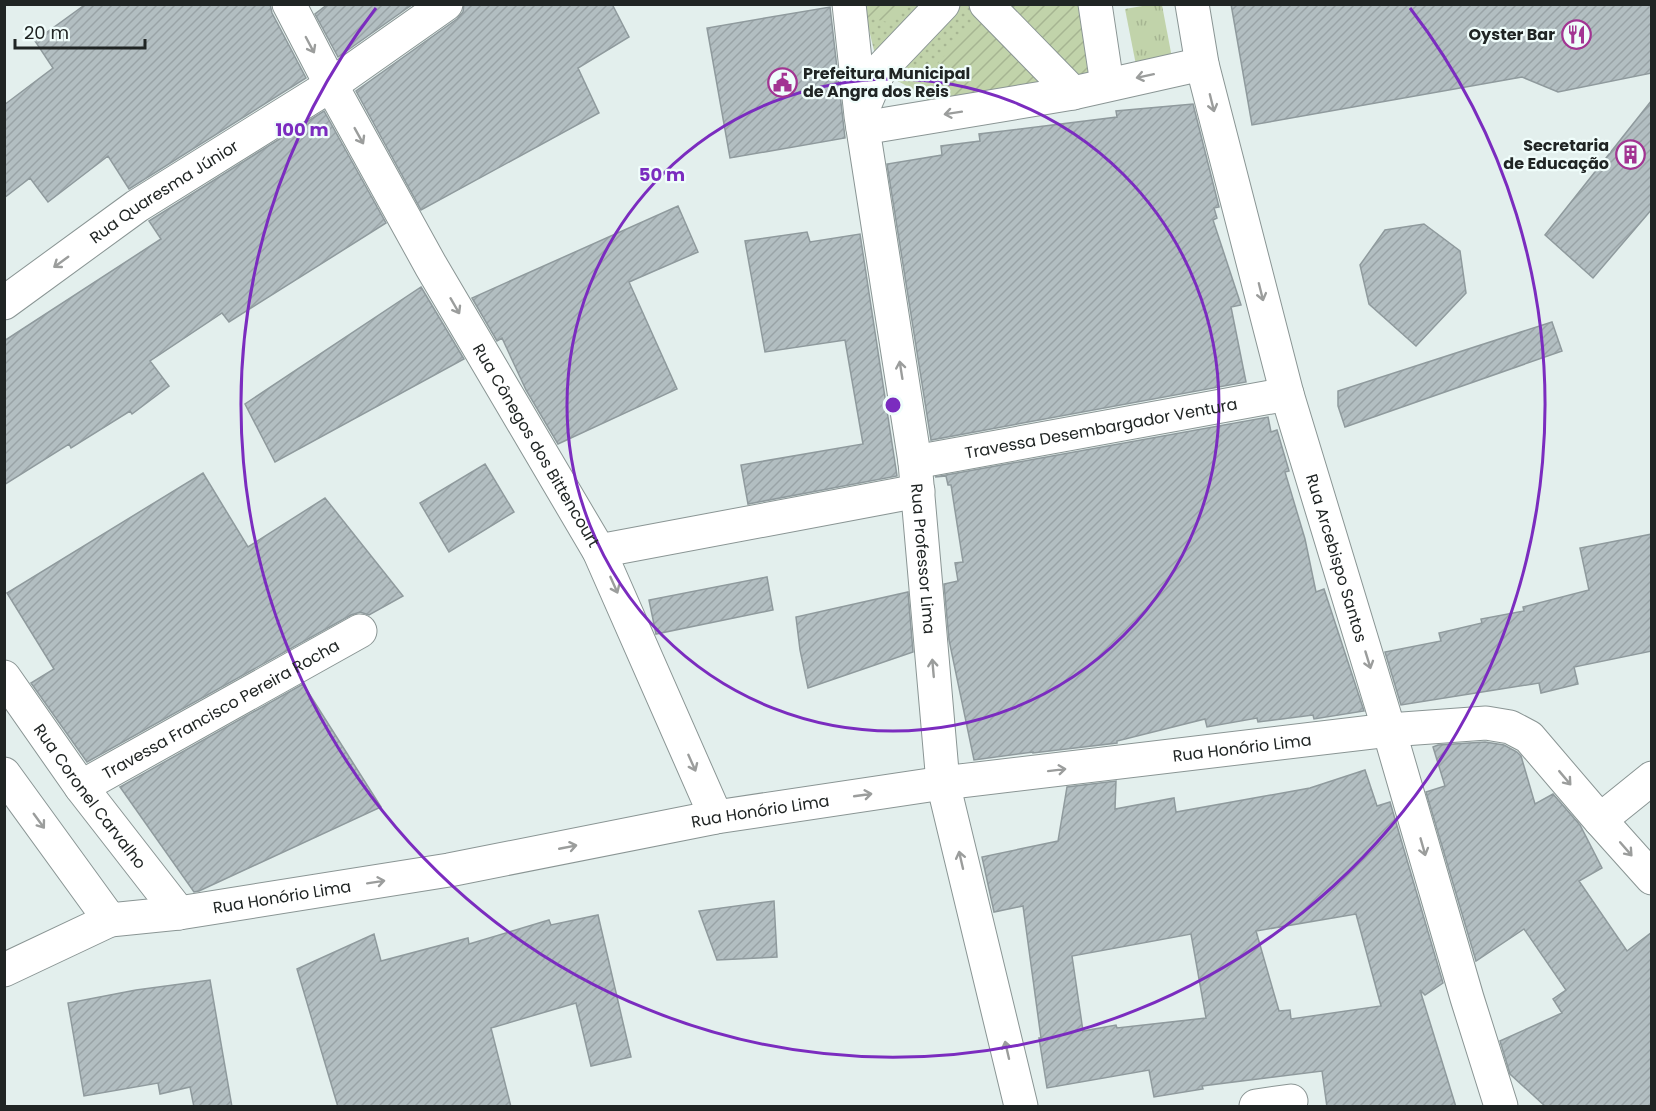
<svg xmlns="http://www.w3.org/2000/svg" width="1656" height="1111" viewBox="0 0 1656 1111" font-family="Poppins,sans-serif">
<defs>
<pattern id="grass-tufts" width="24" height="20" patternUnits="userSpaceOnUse" patternTransform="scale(1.5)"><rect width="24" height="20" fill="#c1d3aa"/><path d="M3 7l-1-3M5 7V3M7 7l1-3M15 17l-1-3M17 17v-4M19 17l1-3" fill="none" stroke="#a6b592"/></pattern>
<pattern id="park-dots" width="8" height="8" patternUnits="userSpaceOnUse" patternTransform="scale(1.5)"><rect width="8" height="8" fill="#c1d3aa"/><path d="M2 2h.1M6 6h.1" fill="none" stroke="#a6b592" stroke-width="1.8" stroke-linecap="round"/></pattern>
<pattern id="garden-furrows" width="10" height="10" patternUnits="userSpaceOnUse" patternTransform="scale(1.5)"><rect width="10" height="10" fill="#c1d3aa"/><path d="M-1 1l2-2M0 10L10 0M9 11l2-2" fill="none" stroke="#a6b592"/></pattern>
<pattern id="building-hatch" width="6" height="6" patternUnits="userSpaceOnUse" patternTransform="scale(1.5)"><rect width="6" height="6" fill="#b2bec1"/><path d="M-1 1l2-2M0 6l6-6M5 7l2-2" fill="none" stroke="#99a3a6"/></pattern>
</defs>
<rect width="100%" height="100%" fill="#e3efed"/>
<path fill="url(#grass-tufts)" d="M1148,5H1162L1172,58L1136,65L1125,9Z"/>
<path fill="url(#park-dots)" d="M863,5H1083L935,106L920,93L879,71Z"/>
<path fill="url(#garden-furrows)" d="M863,5H905L887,22L865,17Z
M986,5H1083L1093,80L935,106L920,93L934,68Z"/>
<path fill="url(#building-hatch)" stroke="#8f9a9d" stroke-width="1.5" fill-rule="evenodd" d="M86,4H270L272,13L306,78L129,189L108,156L48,202L30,178L4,198V105L53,68L35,41Z
M328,4H413L338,57L315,14Z
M464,4H612L629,37L578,68L599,113L421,210L356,91L457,19L463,12Z
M1231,4H1652V73L1558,92L1522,77L1252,125Z
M830,7L845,138L730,158L707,28Z
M1652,100V209L1593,278L1545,235Z
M1193,104L1219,207L1214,208L1217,218L1213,220L1241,305L1231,307L1246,382L931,440L887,164L942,155L941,146L980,141L979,134L1117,117L1116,111Z
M324,111L386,223L229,322L222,313L150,361L169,386L132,414L130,411L71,448L69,444L4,485V341L161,239L149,221Z
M678,206L698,252L629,282L677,389L558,444L526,390L502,338L497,341L472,298Z
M1424,224L1460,251L1466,293L1416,346L1369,304L1360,265L1385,230Z
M807,232L810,242L860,234L897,476L748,504L741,465L863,444L845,340L765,352L745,241Z
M421,287L464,359L275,462L245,404Z
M1552,322L1562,351L1345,427L1338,406V391Z
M1268,417L1271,432L1277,430L1289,471L1285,472L1305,539L1316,592L1324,589L1364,711L1314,719L1313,715L1258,722L1257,718L1207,727L1205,719L1117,741V743L1033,753V752L974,760L949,640L944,584L958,581L955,563L963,562L951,485H948L946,476L935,477Z
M485,464L514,512L449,552L420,503Z
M203,473L248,547L325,498L403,596L369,615L360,612L351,615L87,762L31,683L54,669L7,593Z
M1652,534V651L1574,667L1578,684L1541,693L1539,683L1401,705L1385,652L1441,641L1439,633L1482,623L1481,619L1524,611L1523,607L1589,590L1580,548Z
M767,577L773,610L656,634L649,600Z
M908,592L913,652L808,688L800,650L796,617Z
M303,684L381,807L199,891L194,892L120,787Z
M1485,742L1504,745L1517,752L1521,756L1535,804L1553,794L1580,825L1602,868L1579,881L1627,951L1652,932V1107H1546L1510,1074L1500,1041L1562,1013L1553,999L1566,990L1524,929L1476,961L1426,792L1445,786L1433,747L1438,745Z
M1365,770L1377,806L1390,802L1443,983L1425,995L1420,990L1456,1107H1327L1322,1071L1202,1086L1203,1089L1154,1097L1149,1070L1047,1088L1039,1038H1041L1023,906L994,912L982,857L1058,841L1067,787L1116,781L1115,809L1174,798L1176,812L1310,788ZM1356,914L1381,1006L1291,1019L1290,1010L1279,1011L1256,931ZM1191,934L1206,1018L1117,1028L1116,1025L1083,1031L1072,956Z
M774,901L777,957L717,960L699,911Z
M598,915L631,1057L591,1066L576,1003L491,1028L511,1107H338L297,969L374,934L381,961L468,938L469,944L549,920L551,925Z
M210,980L232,1107H194L190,1087L160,1094L158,1083L84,1096L68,1003L136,990Z"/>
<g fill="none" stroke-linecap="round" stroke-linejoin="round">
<defs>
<g id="street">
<path id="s1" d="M289,4L331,85L431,266L599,551L716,817"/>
<path id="s2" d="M849,4L861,116L915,462L943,783L1021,1106"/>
<path d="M986,4L1073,93"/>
<path d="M1095,4L1107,84"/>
<path id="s3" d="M1192,4L1202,64L1287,394L1389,730L1467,998L1501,1106"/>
<path d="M862,111L879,71L943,4"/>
<path d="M863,128L1073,93L1202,64"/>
<path id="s4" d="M4,303L137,206L331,85L446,4"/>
<path id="s5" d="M915,462L1287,394"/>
<path d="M599,551L918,491"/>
<path id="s6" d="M81,787L360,631"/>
<path d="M1600,820L1652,878"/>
<path d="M4,970L110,920"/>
<path d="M1256,1106L1291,1101"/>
</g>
<g id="secondary">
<path id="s7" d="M4,677L81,787L179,913"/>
<path id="s8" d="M4,774L110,920L179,913L449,870L716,817L943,783L1389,730L1486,723L1510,727L1529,737L1600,820L1652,778"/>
</g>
</defs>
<use href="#street" stroke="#8a9594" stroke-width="35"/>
<use href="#secondary" stroke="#8a9594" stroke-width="35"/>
<use href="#street" stroke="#fff" stroke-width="33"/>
<use href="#secondary" stroke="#fff" stroke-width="33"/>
</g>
<defs><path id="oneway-shaft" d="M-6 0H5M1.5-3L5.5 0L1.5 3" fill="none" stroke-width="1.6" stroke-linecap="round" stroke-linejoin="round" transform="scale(1.5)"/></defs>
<g stroke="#9b9d9c">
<use href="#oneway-shaft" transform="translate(310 45) rotate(62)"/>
<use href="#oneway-shaft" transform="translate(1145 76) rotate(168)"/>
<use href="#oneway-shaft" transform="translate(1212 103) rotate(76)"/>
<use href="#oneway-shaft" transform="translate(953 113) rotate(171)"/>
<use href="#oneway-shaft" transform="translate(359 136) rotate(61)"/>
<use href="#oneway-shaft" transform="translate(61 262) rotate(144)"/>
<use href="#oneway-shaft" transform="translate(1261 292) rotate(76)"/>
<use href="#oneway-shaft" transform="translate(455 306) rotate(60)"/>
<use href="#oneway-shaft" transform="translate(901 370) rotate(-99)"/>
<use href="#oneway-shaft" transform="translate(614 585) rotate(66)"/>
<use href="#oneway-shaft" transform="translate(1368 660) rotate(73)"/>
<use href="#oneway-shaft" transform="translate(933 668) rotate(-95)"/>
<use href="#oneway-shaft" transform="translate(692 763) rotate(66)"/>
<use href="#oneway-shaft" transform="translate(1057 770) rotate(-7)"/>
<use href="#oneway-shaft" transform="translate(1565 778) rotate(50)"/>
<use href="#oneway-shaft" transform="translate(863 795) rotate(-8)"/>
<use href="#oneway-shaft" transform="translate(39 821) rotate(54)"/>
<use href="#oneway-shaft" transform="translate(568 847) rotate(-11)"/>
<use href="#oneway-shaft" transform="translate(1423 847) rotate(74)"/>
<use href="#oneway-shaft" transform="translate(1626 849) rotate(49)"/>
<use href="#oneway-shaft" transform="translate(961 860) rotate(-103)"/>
<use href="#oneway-shaft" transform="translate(376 882) rotate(-9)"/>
<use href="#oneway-shaft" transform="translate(1007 1050) rotate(-103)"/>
</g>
<g fill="none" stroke="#7b2cbf" stroke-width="3">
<circle cx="893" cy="405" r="326"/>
<path d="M1410 8A652 652 0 1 1 376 8"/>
</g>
<defs>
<symbol id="restaurant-ring" viewBox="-11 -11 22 22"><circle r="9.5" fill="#f0fdfb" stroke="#a23492" stroke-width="1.5"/><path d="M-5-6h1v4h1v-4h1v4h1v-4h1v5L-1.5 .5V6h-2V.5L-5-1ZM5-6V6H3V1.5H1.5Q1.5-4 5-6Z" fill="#a23492"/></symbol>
<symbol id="civic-ring" viewBox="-11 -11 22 22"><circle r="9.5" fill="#f0fdfb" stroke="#a23492" stroke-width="1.5"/><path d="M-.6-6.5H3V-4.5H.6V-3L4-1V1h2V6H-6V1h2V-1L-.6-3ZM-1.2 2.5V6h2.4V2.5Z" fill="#a23492"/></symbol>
<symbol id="building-ring" viewBox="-11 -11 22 22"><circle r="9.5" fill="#f0fdfb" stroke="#a23492" stroke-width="1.5"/><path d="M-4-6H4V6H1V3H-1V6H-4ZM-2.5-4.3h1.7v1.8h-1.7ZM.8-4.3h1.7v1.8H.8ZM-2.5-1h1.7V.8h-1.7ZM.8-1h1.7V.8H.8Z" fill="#a23492"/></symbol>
</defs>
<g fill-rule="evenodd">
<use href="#restaurant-ring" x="1560" y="18" width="33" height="33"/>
<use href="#civic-ring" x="766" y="66" width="33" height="33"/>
<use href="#building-ring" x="1614" y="138" width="33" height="33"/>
</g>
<g text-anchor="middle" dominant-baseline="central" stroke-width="4.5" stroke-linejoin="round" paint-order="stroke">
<g font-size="16" font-weight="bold" fill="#202524" stroke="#f0fdfb" text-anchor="end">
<text x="1555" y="34">Oyster Bar</text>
<text x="803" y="73" text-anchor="start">Prefeitura Municipal<tspan x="803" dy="18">de Angra dos Reis</tspan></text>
<text x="1609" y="145">Secretaria<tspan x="1609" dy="18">de Educação</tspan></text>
</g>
<g font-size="16" fill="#202524" stroke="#f0fdfb">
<text stroke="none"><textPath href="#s4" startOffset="195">Rua Quaresma Júnior</textPath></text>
<text stroke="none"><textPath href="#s5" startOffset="189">Travessa Desembargador Ventura</textPath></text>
<text stroke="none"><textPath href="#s1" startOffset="506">Rua Cônegos dos Bittencourt</textPath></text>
<text stroke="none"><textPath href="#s2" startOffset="560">Rua Professor Lima</textPath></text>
<text stroke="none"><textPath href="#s3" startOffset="573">Rua Arcebispo Santos</textPath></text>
<text stroke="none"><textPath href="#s6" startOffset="160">Travessa Francisco Pereira Rocha</textPath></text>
<text stroke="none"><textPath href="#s8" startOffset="1326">Rua Honório Lima</textPath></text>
<text stroke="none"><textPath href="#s7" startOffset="147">Rua Coronel Carvalho</textPath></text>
<text stroke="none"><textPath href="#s8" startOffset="840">Rua Honório Lima</textPath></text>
<text stroke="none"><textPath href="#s8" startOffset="354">Rua Honório Lima</textPath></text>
</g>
</g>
<circle cx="893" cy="405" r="9" fill="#7b2cbf" stroke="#f0fdfb" stroke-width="3"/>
<g font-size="18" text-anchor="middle" font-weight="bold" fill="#7b2cbf" stroke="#f0fdfb" stroke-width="4.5" stroke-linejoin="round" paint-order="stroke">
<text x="302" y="136">100 m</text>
<text x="662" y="181">50 m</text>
</g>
<rect width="1656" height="1111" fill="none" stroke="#202524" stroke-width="12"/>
<path d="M15 39v9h130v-9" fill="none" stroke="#202524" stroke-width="3"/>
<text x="24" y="39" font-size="18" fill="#202524" stroke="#f0fdfb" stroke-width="4.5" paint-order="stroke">20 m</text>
</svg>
